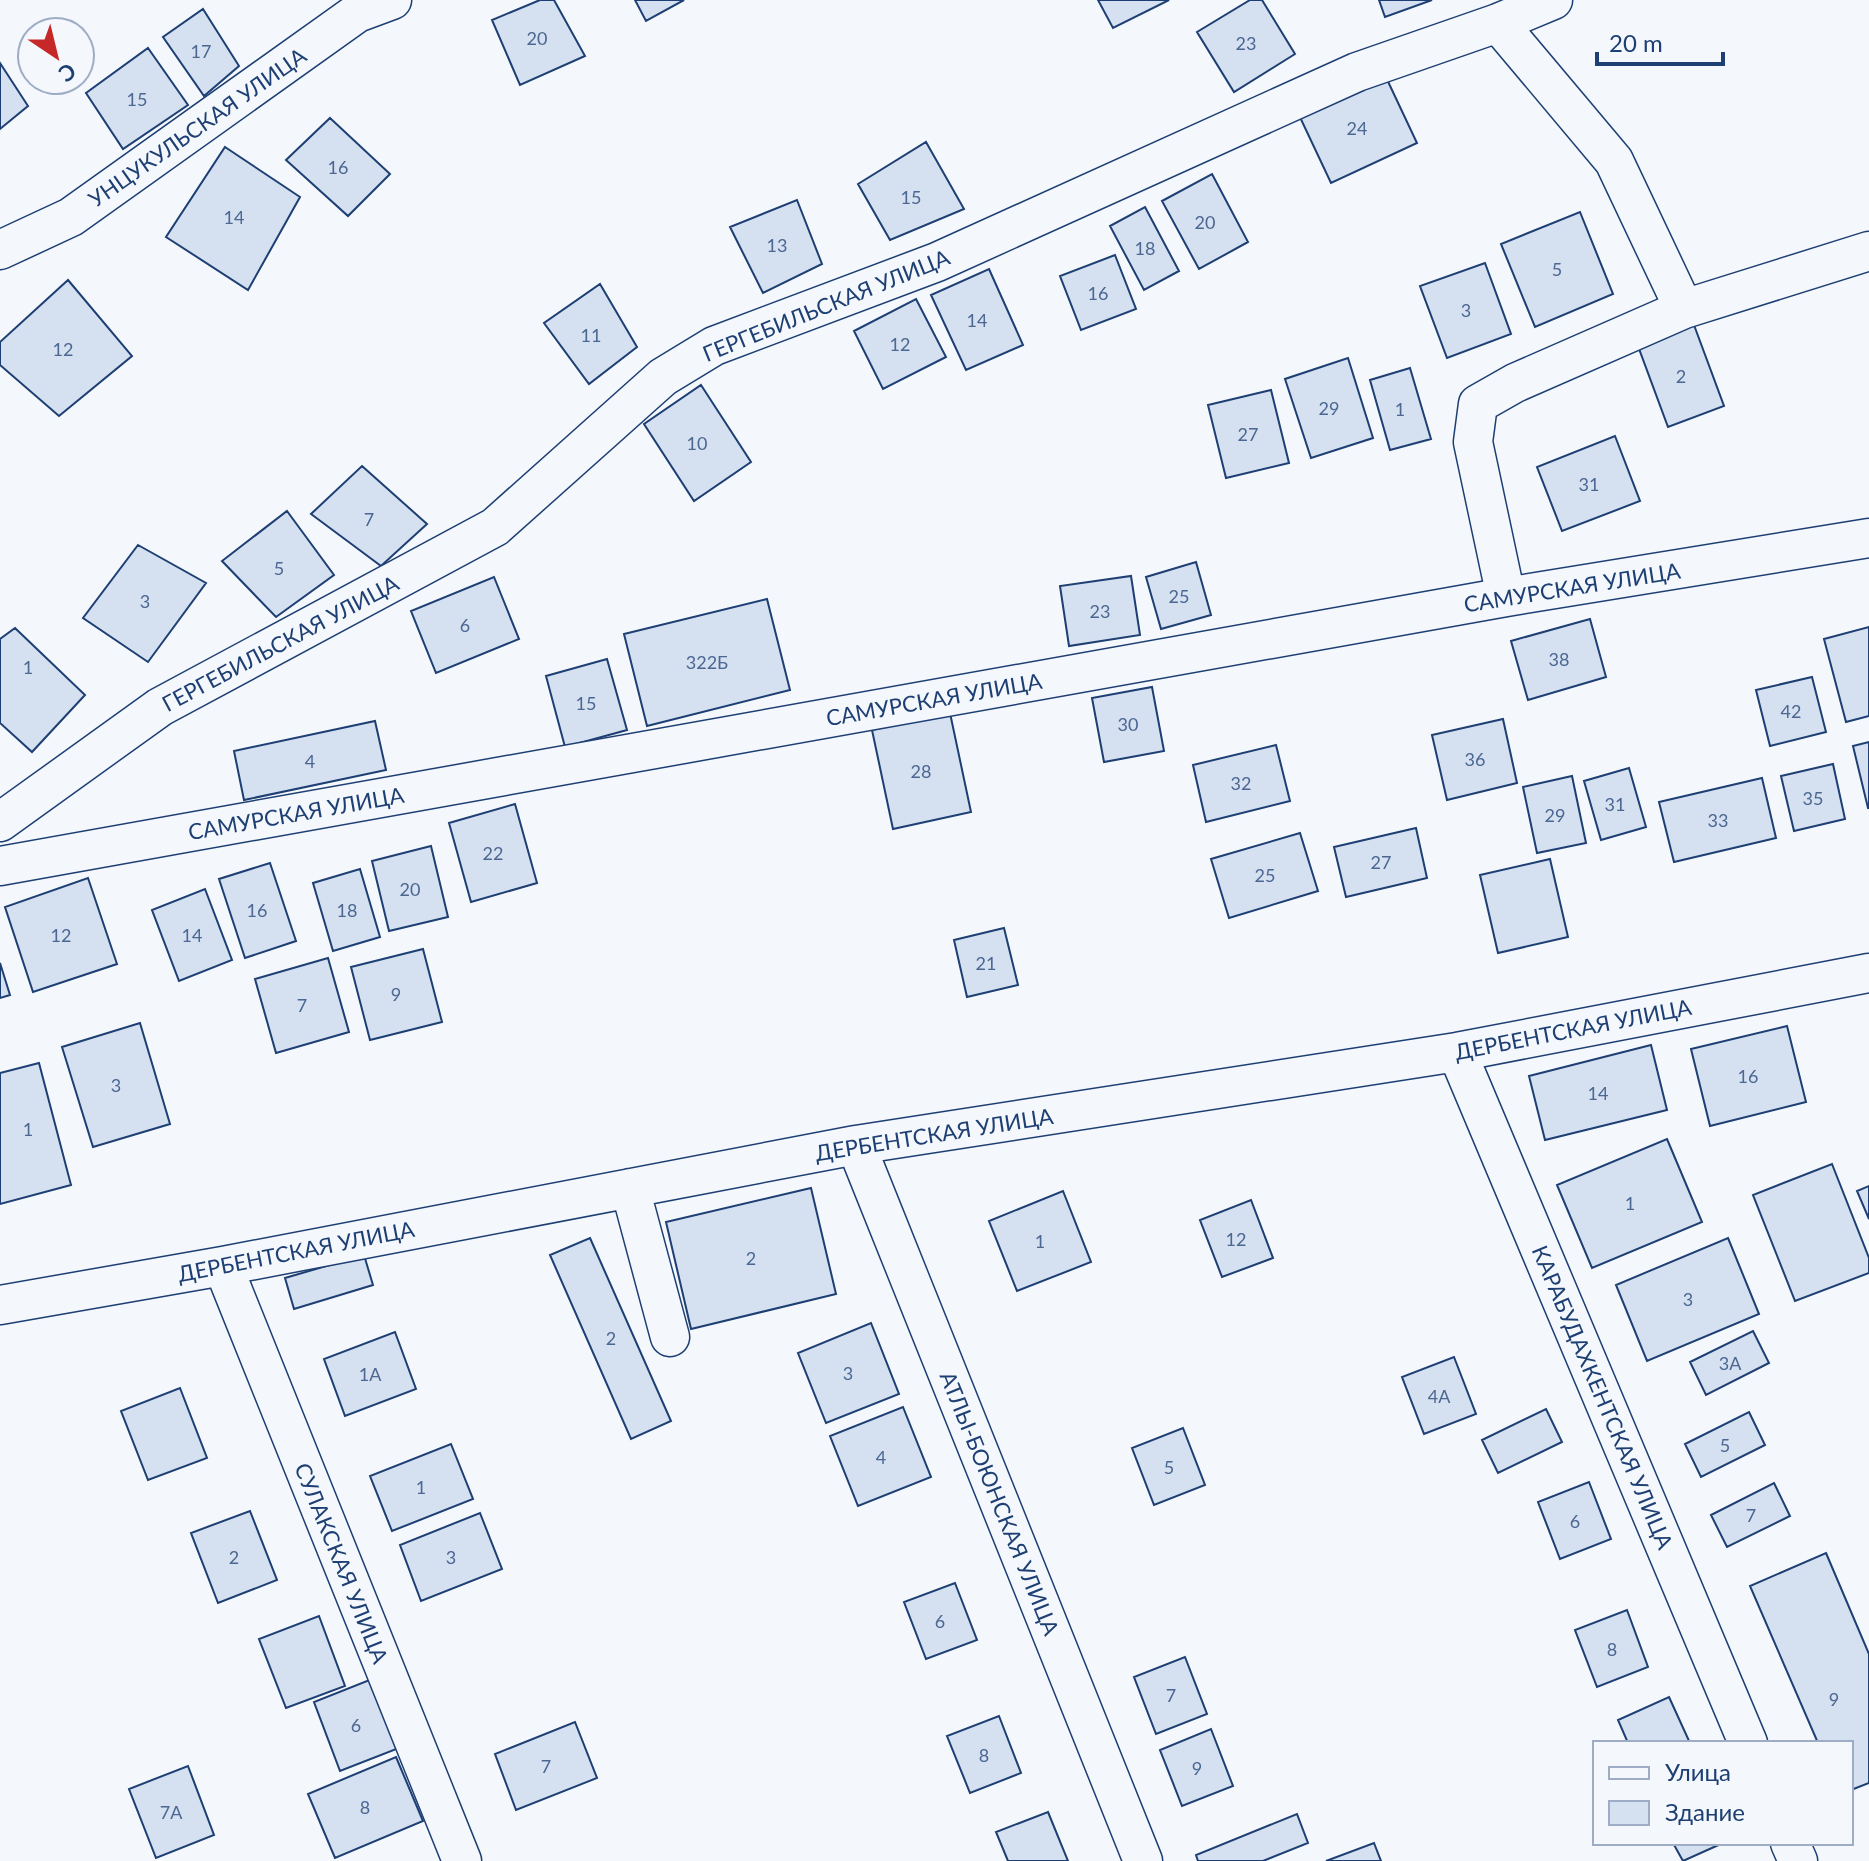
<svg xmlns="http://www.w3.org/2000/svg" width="1869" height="1861" viewBox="0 0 1869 1861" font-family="Lato,sans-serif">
<rect width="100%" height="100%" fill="#f4f7fb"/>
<path fill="#d5e0f0" stroke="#1d3f73" stroke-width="2" d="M540,0H554L585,56L520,85L492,20Z
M635,0H684L646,21Z
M1098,0H1169L1113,28Z
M1250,0H1262L1295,54L1234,92L1197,32Z
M1379,0H1432L1385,17Z
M203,9L239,66L204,96L163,37Z
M148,48L188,105L123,149L86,93Z
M0,63L28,106L0,129Z
M1384,73L1417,143L1331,183L1298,113Z
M330,118L390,174L348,216L286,160Z
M926,142L964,209L890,240L858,184Z
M225,147L300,197L248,290L166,237Z
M1212,174L1248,242L1199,269L1162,201Z
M797,200L822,264L763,293L730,227Z
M1145,207L1179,271L1144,290L1110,226Z
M1580,212L1613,294L1535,327L1501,244Z
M1115,255L1136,309L1081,330L1060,276Z
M1485,263L1511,334L1447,358L1420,286Z
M989,269L1023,345L966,370L931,295Z
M68,280L132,356L59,416L0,365V342Z
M600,284L637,347L589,384L544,323Z
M916,299L946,357L883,389L854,331Z
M1694,325L1724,406L1668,427L1638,346Z
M1348,358L1373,438L1311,458L1285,379Z
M1410,368L1431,439L1390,450L1370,380Z
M701,385L751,462L694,501L644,424Z
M1271,390L1289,463L1226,478L1208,405Z
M1615,436L1640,501L1562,531L1537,467Z
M362,466L427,524L381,566L311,514Z
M287,511L334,575L276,617L222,561Z
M138,545L206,583L148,662L83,618Z
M1196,562L1211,615L1161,629L1146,577Z
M1131,576L1140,635L1069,646L1060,586Z
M494,577L519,639L436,673L411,611Z
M767,599L790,690L647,726L624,634Z
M1590,619L1606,677L1528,700L1511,641Z
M1869,627V716L1846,722L1824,639Z
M15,628L85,695L32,752L0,723V639Z
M607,659L627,730L565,747L546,676Z
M1812,677L1826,732L1770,746L1756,690Z
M1152,687L1164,751L1104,762L1092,698Z
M950,713L971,812L893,829L872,730Z
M1503,719L1517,783L1447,800L1432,735Z
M375,721L386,770L244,800L234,751Z
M1869,742V808H1868L1853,746Z
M1276,745L1290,801L1206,822L1193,765Z
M1833,764L1845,819L1794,831L1781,776Z
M1629,768L1646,827L1601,840L1584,781Z
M1572,776L1586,843L1537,853L1523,787Z
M1762,778L1776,838L1674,862L1659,802Z
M515,804L537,883L471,902L449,823Z
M1416,828L1427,878L1346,897L1334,847Z
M1300,833L1318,891L1229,918L1211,859Z
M431,846L448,917L389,931L372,861Z
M1550,859L1568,937L1498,953L1480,875Z
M270,863L296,941L245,958L219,879Z
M360,869L380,937L333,951L313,883Z
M88,878L117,964L33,992L5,907Z
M205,889L232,960L179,981L152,910Z
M1004,928L1018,985L967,997L954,940Z
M423,949L442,1022L370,1040L351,967Z
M328,958L349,1032L276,1053L255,979Z
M0,963L10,995L0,998Z
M140,1023L170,1124L93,1147L62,1047Z
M1787,1026L1806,1102L1710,1126L1691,1049Z
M1651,1045L1667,1110L1545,1140L1529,1076Z
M39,1063L71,1185L0,1204V1073Z
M1667,1139L1702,1222L1592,1268L1557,1185Z
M1832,1164L1869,1258V1273L1795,1301L1753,1195Z
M1869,1186V1219L1857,1191Z
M811,1188L836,1294L691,1329L666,1222Z
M1063,1191L1091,1262L1017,1291L989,1221Z
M1251,1200L1273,1258L1222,1277L1200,1220Z
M590,1238L671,1421L631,1439L550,1255Z
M1728,1238L1759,1314L1647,1361L1616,1285Z
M364,1255L373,1285L294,1309L285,1278Z
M871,1323L899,1394L826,1423L798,1353Z
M1753,1331L1769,1363L1706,1395L1690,1362Z
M395,1332L416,1389L345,1416L324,1359Z
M1454,1357L1476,1414L1424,1434L1402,1377Z
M180,1388L207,1458L148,1480L121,1411Z
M903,1407L931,1477L858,1506L830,1436Z
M1546,1409L1562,1442L1498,1473L1482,1440Z
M1749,1412L1765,1445L1701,1477L1685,1444Z
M1183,1428L1205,1485L1154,1505L1132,1448Z
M451,1444L473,1499L392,1531L370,1476Z
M1589,1482L1611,1539L1560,1559L1538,1502Z
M1774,1483L1790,1516L1727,1547L1711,1515Z
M250,1511L277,1580L218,1603L191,1533Z
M480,1513L502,1569L421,1601L400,1545Z
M1826,1553L1869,1654V1783L1851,1790V1743H1818L1750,1586Z
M955,1583L977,1640L926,1659L904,1602Z
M1627,1610L1648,1667L1597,1687L1575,1630Z
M319,1616L345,1686L286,1708L259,1639Z
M1185,1657L1207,1714L1156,1734L1134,1677Z
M372,1679L399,1748L340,1771L314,1702Z
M1669,1697L1690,1743H1628L1618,1720Z
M999,1716L1021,1773L970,1793L947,1736Z
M575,1722L597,1778L516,1810L495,1754Z
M1211,1729L1233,1786L1182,1806L1160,1750Z
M396,1757L423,1821L335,1858L308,1794Z
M188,1766L214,1835L156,1858L129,1789Z
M1048,1812L1068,1861H1008L996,1832Z
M1297,1814L1308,1843L1263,1861H1198L1196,1855Z
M1374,1843L1381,1861H1326Z
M1673,1843H1723L1683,1861Z"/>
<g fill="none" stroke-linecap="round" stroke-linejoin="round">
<defs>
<path id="minor" d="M1498,23L1614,161L1684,309
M0,250L71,217L357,13L392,0
M1506,597L1473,442L1478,404L1515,383L1684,309L1869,251
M0,822L160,707L495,527L663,377L714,346L937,262L1357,72L1498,23L1553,0
M0,866L1506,597L1869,538
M1457,1052L1748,1743
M856,1145L1143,1861
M630,1188L670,1337
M223,1266L462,1861
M0,1305L223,1266L856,1145L1457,1052L1869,973
M1790,1843L1798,1861"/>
</defs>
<use href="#minor" stroke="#1d3f73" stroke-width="41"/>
<use href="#minor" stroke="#f4f7fb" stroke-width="38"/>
</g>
<g text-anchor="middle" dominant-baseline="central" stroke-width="6" stroke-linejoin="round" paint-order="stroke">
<g font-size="18" fill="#4b6792">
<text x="537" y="38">20</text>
<text x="1246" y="43">23</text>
<text x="201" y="51">17</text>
<text x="137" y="99">15</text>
<text x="1357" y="128">24</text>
<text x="338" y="167">16</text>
<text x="911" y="197">15</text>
<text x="234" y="217">14</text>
<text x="1205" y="222">20</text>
<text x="777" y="245">13</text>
<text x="1145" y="248">18</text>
<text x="1557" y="269">5</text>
<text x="1098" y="293">16</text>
<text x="1466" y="310">3</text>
<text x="977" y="320">14</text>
<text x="591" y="335">11</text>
<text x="900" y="344">12</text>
<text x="63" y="349">12</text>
<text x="1681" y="376">2</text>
<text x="1329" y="408">29</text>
<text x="1400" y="409">1</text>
<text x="1248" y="434">27</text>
<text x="697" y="443">10</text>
<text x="1589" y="484">31</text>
<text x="369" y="519">7</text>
<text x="279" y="568">5</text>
<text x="1179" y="596">25</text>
<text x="145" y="601">3</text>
<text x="1100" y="611">23</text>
<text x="465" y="625">6</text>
<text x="1559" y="659">38</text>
<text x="707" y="662">322Б</text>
<text x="28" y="667">1</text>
<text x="586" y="703">15</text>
<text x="1791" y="711">42</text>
<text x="1128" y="724">30</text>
<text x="1475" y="759">36</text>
<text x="310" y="761">4</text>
<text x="921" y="771">28</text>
<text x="1241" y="783">32</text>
<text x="1813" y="798">35</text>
<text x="1615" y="804">31</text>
<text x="1555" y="815">29</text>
<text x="1718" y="820">33</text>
<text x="493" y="853">22</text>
<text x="1381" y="862">27</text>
<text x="1265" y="875">25</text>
<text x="410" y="889">20</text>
<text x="257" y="910">16</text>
<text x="347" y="910">18</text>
<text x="61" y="935">12</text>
<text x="192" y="935">14</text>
<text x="986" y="963">21</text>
<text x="396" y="994">9</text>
<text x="302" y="1005">7</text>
<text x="1748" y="1076">16</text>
<text x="116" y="1085">3</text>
<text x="1598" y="1093">14</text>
<text x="28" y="1129">1</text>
<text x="1630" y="1203">1</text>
<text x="1236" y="1239">12</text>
<text x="1040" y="1241">1</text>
<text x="751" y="1258">2</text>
<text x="1688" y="1299">3</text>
<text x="611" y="1338">2</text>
<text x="1730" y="1363">3А</text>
<text x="848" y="1373">3</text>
<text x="370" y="1374">1А</text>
<text x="1439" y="1396">4А</text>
<text x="1725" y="1445">5</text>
<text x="881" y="1457">4</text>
<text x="1169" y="1467">5</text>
<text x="421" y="1487">1</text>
<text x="1751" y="1515">7</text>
<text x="1575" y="1521">6</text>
<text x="234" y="1557">2</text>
<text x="451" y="1557">3</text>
<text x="940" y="1621">6</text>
<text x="1612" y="1649">8</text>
<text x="1171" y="1695">7</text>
<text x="1834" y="1699">9</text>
<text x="356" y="1725">6</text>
<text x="984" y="1755">8</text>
<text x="546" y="1766">7</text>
<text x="1197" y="1768">9</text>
<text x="365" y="1807">8</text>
<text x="171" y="1812">7А</text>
</g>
<g font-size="22" fill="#1d3f73" stroke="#f4f7fb">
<text transform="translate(197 127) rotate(-35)">УНЦУКУЛЬСКАЯ УЛИЦА</text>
<text transform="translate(826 305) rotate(-22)">ГЕРГЕБИЛЬСКАЯ УЛИЦА</text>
<text transform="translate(1572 587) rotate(-9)">САМУРСКАЯ УЛИЦА</text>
<text transform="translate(280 643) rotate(-28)">ГЕРГЕБИЛЬСКАЯ УЛИЦА</text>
<text transform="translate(934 699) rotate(-10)">САМУРСКАЯ УЛИЦА</text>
<text transform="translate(296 813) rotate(-10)">САМУРСКАЯ УЛИЦА</text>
<text transform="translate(1573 1029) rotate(-11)">ДЕРБЕНТСКАЯ УЛИЦА</text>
<text transform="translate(934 1134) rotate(-9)">ДЕРБЕНТСКАЯ УЛИЦА</text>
<text transform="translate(296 1251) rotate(-11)">ДЕРБЕНТСКАЯ УЛИЦА</text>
<text transform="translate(1603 1397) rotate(67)">КАРАБУДАХКЕНТСКАЯ УЛИЦА</text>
<text transform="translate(1000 1503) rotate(68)">АТЛЫ-БОЮНСКАЯ УЛИЦА</text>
<text transform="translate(342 1563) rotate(68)">СУЛАКСКАЯ УЛИЦА</text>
</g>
</g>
<rect x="1593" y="1741" width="260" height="104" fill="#f4f7fb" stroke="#9eadc5" stroke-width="2"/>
<rect x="1609" y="1767" width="40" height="12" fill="#f4f7fb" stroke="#9eadc5" stroke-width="2"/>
<text x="1665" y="1781" font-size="24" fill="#1d3f73">Улица</text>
<rect x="1609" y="1801" width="40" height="24" fill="#d5e0f0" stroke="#9eadc5" stroke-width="2"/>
<text x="1665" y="1821" font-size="24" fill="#1d3f73">Здание</text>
<g transform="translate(56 56) rotate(145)"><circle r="38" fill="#f4f7fb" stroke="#9eadc5" stroke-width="2"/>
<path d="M0-6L14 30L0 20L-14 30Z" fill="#c62828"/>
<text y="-12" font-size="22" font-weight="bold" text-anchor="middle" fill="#1d3f73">С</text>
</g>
<path d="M1597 52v12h126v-12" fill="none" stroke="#1d3f73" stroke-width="4"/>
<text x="1609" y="52" font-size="24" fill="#1d3f73" stroke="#f4f7fb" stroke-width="6" paint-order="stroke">20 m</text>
</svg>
